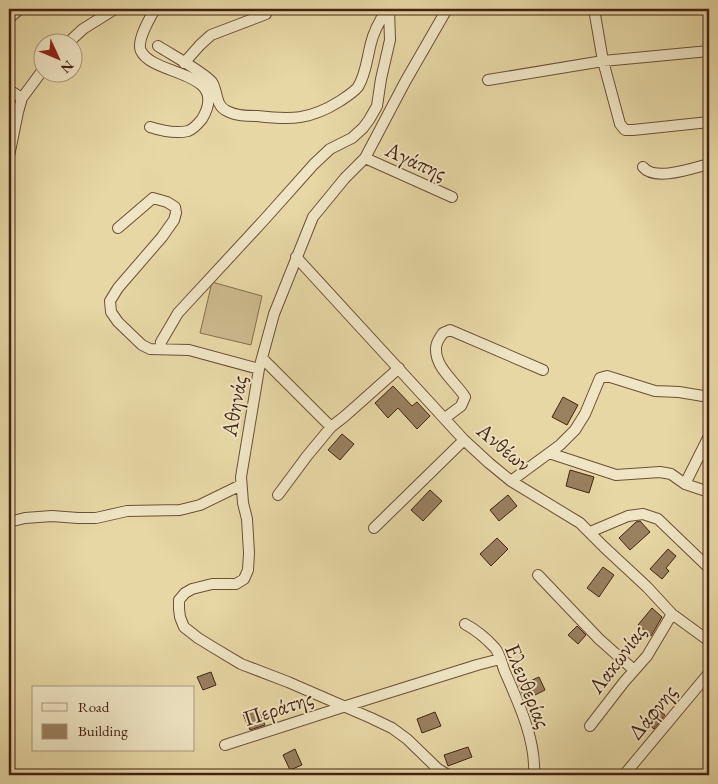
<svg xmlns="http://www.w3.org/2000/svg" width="718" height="784" viewBox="0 0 718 784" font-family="'EB Garamond',serif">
<rect width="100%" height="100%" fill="#e6d7a5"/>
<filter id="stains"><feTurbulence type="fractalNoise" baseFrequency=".004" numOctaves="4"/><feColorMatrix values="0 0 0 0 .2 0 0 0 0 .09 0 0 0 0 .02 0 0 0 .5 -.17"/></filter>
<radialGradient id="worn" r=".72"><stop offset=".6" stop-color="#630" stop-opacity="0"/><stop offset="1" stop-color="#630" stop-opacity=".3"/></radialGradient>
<path fill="#cbb88c" stroke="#886d50" d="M212,282L262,296L251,345L200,333Z"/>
<path fill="#99805f" stroke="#452214" d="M393,386L412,406L417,402L430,416L417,429L398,408L388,418L375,403Z
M563,397L578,405L567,425L552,417Z
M342,434L354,444L340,460L328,450Z
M570,470L594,477L589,493L566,486Z
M430,490L442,501L423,521L411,510Z
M508,495L517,506L499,521L490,510Z
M640,521L650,532L630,550L619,538L636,522Z
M497,538L508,549L491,566L480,554Z
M668,549L676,556L666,568L669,571L662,579L650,569Z
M603,567L614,575L599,597L587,588Z
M652,608L662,617L651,636L638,625Z
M577,626L586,635L578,644L568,635Z
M211,672L216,685L203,690L197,677Z
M539,677L545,690L525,700L519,686Z
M257,708L265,725L250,730L243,714Z
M657,709L665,715L654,729L646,722Z
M435,712L441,726L422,733L417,719Z
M468,747L472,757L448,766L444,755Z
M295,749L302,765L290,770L283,755Z"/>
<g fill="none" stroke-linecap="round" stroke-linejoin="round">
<defs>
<path id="street" d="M447,9L405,82L365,158L345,178L313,217L274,314L259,369L241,477L243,503L247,519L249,553L248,570L244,579L236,584H212L192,589L185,593L179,600V609L180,617L184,627L198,638L211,646L241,664L288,682L371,718L392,728L407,739L438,769L448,775
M594,9L603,61L620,124L625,130H633L709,122
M9,18L20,9
M69,42L83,29L115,9
M158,46C172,55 202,71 212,82C218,91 215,106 227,111C236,116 247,116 257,116C291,120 310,120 340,101C346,97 354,92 358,87C366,74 367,58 371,43C374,30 380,20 387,9
M184,63L200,45L211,35L266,14
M488,80L603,61L709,51
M9,90L22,98
M150,127C162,131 174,134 188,131C194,129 198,124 202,119C231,70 154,77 141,51C136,41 150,18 155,9
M9,156L18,112L22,98L42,71
M365,158L452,197
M643,167C655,182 693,168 709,164
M118,228L153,198L167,202L175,207L176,213L174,220L162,237L118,288L110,301L111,312L118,322L142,345L150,349L189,350L259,369
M296,257L464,440L489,463L511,481L580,523L604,547L647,587L672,614L709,641
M160,349L161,342L178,313L264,220L314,164L330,149L352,138L363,128L369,120L377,106L381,79L390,40L389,9
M262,358L331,427
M445,418L461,406L465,397C455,381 435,368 436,348C436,343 440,337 443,333L450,330L543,370
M549,453L616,475L660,472L671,474L685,484L709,492
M511,481L560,445L575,430L585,414L600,378L607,376L655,391L679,392L709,397
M685,484L709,436
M278,495L307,456L331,427L345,416L399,368
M9,522L25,518L52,516L78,518H96L127,511L180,510L200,505L241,485
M374,528L464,440
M590,532L628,516L643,514L658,519L709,568
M538,575L599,639L634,670
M465,624C476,630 486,638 495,648C500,654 502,665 505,672C519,704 536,740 534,775
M590,726L624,682L647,656L672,614
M225,745L343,707L477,665L500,659
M624,775L709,673
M708,775L709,773"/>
</defs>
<use href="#street" stroke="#6d4f38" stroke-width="12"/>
<use href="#street" stroke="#efe5c4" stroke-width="10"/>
</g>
<g text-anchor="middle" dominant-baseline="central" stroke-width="4" stroke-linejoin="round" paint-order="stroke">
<g font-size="22" fill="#452214" stroke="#efe5c4">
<text transform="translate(416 161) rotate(24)">Αγάπης</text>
<text transform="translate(234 406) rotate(-80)">Αθηνάς</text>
<text transform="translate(504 447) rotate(40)">Ανθέων</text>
<text transform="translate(617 659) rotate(-53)">Λακωνίας</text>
<text transform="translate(528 686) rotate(68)">Ελευθερίας</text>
<text transform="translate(278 708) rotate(-18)">Περάτης</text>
<text transform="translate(652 712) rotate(-51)">Δάφνης</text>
</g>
</g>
<rect width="718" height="784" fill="none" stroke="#e6d7a5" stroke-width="30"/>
<rect x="10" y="10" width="698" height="764" fill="none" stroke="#452214" stroke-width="2.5"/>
<rect x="15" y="15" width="688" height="754" fill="none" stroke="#452214"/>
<rect x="32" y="686" width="162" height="65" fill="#efe5c4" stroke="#ab977e"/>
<rect x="42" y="703" width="25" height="8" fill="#efe5c4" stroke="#ab977e"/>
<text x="78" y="712" font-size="15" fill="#452214">Road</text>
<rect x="42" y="724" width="25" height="15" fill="#99805f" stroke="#ab977e"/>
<text x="78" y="736" font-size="15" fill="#452214">Building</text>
<g transform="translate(58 58) rotate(134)"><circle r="24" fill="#efe5c4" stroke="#ab977e"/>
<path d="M0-4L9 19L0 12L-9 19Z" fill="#8f2418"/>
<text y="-8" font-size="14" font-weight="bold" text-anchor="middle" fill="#452214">N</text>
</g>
<rect width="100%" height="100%" filter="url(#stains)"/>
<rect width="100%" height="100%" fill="url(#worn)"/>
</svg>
